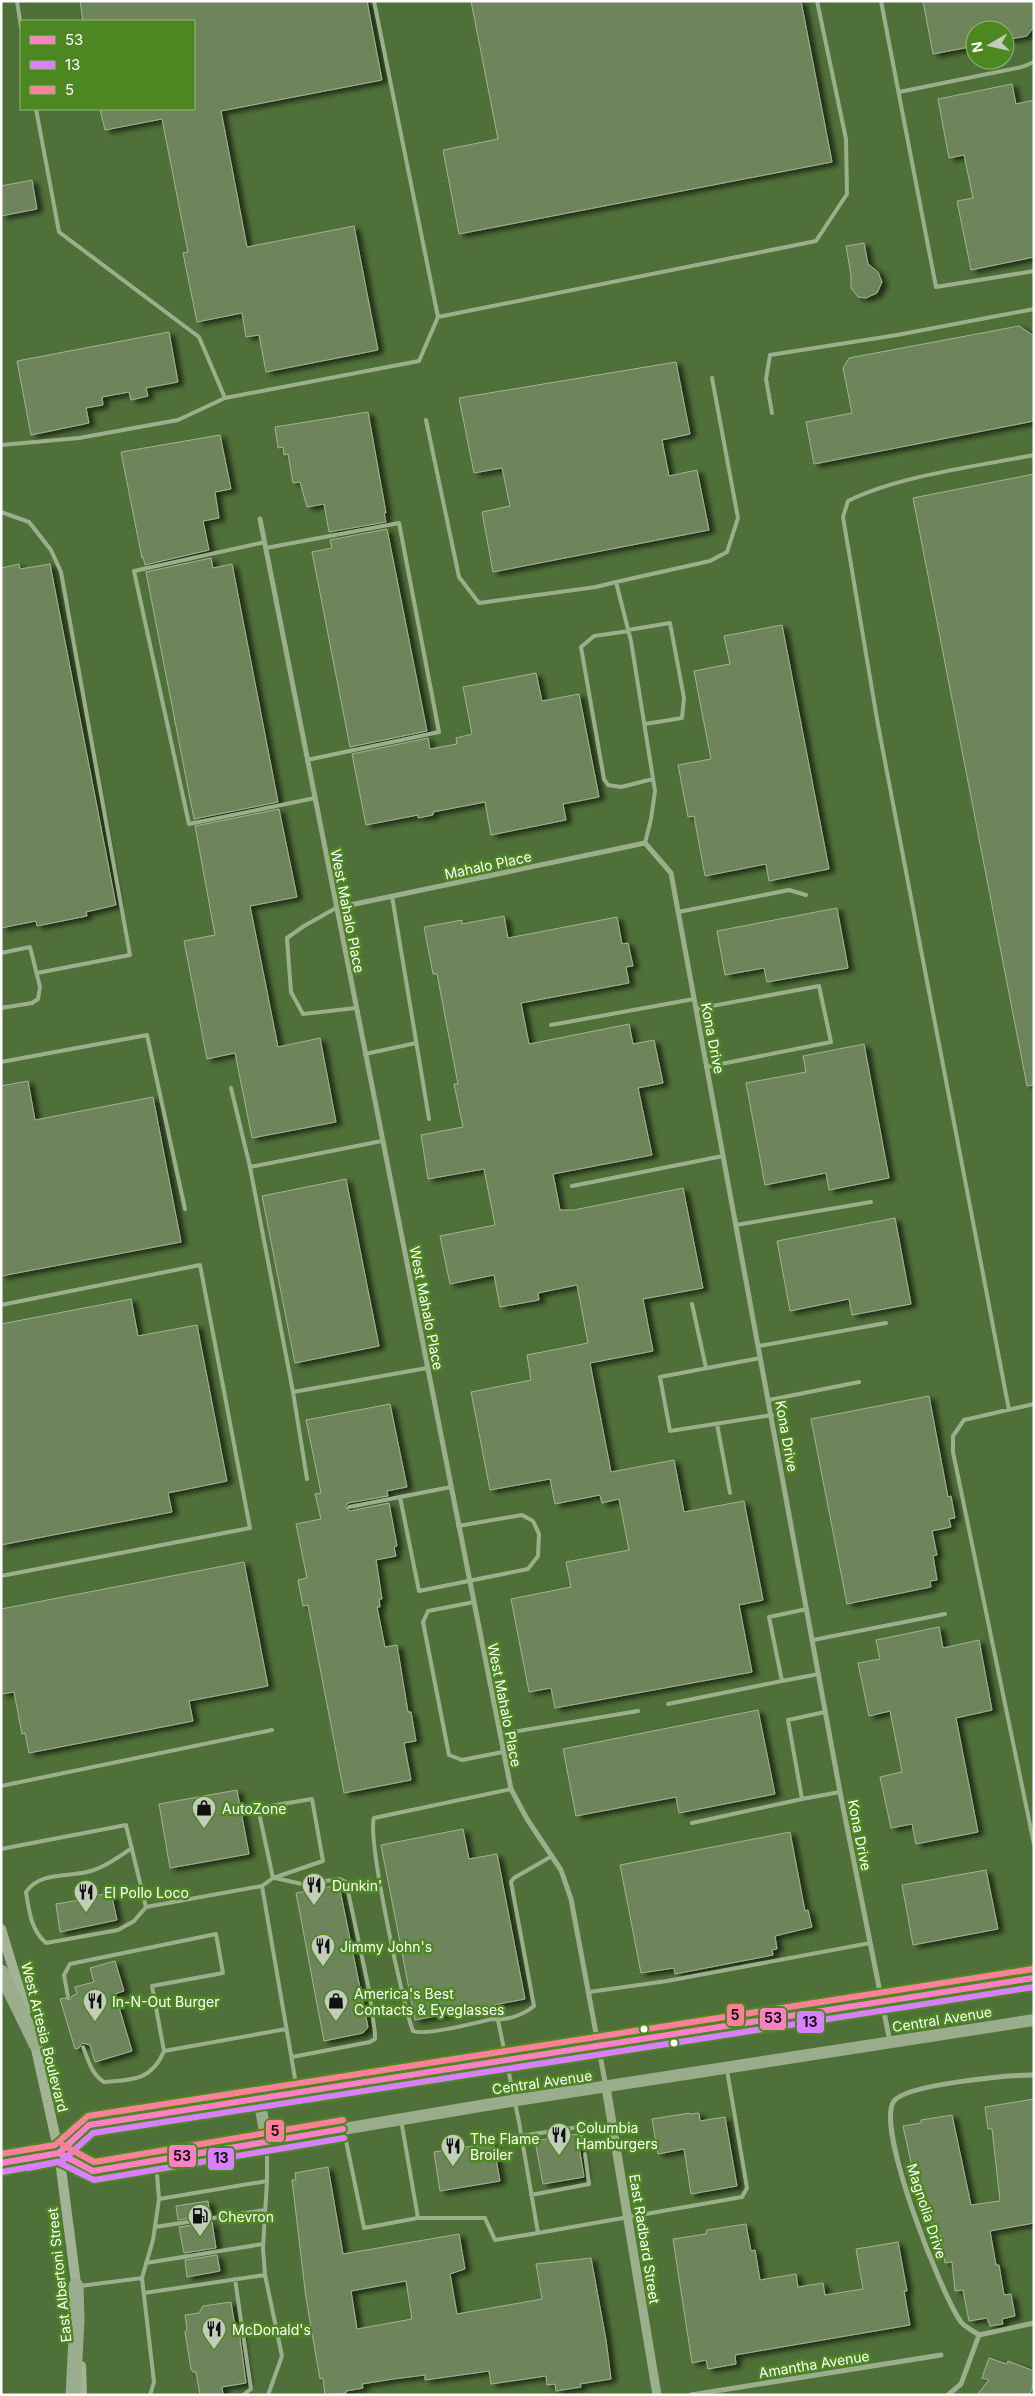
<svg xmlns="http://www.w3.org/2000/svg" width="1035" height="2396" viewBox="0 0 1035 2396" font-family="Inter,sans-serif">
<defs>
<filter id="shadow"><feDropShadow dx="5.5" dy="3" stdDeviation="2.5" flood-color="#0009"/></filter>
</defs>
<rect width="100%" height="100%" fill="#507039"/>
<path fill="#6e855b" stroke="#a1b493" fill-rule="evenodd" filter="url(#shadow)" d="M80,1H367L382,80L221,111L247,247L354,226L378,350L266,372L259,335L246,337L242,313L197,322L183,253L188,252L162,119L105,130L100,109H194V21H83Z
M471,1H801L832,162L459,234L443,150L498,139Z
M923,1H1034V27L1027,36L1005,40V30H975V46L933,54Z
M1012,84L1016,104L1034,100V257L971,270L957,201L973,198L964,155L949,158L938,99Z
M32,180L37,209L1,216V186Z
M864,243L868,264L878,272L882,282L877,293L866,298L858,297L851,288V275L846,246Z
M1019,326L1034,336V421L814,464L806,422L852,413L843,368L849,358Z
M169,332L178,382L146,388L148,396L131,400L129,392L102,397L103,405L86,408L89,423L31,435L17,361Z
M676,362L690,434L662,440L669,476L697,470L709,530L493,572L482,512L510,506L502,468L474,473L459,398Z
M368,412L386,513H384L386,522L329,532L324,504L307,507L300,482L293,483L288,454L284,455L283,447L278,448L275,427Z
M220,435L231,489L215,492L219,518L203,521L209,550L145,565L143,557L142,558L121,452Z
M1034,474V1085L1027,1086L913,498Z
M387,529L427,731L350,747L312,552L332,548L330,540Z
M211,558L213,568L232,564L278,802L194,819L146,572Z
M19,564L20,569L50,564L116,905L86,912L87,916L37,926L36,921L1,928V568Z
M782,625L829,869L769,881L766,864L705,876L694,816L688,817L678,765L711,759L694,671L730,664L724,636Z
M536,673L542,701L579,694L599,797L563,804L566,820L491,835L485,802L433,812V815L418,818V815L366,825L352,754L428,738L430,749L457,744L456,738L472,734L463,687Z
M279,809L297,897L250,906L278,1047L320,1038L336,1122L252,1138L235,1053L207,1059L184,941L215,935L195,826Z
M837,908L848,968L767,982L764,968L725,975L717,931Z
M504,916L508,938L617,917L622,944L628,943L633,966L626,967L629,983L521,1003L529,1044L629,1024L633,1044L654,1040L663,1083L638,1088L652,1155L553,1174L560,1210H574L683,1188L703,1288L643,1299L653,1351L590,1363L611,1472L674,1460L684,1512L744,1501L763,1600L739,1605L752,1672L555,1708L551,1688L529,1692L511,1599L571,1587L566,1562L629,1550L619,1499L602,1503L600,1495L555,1504L550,1479L490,1490L471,1392L531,1380L527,1355L588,1343L577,1285L538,1293L539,1300L500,1307L494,1275L450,1284L440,1236L495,1225L484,1169L428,1179L421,1135L463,1127L454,1084H458L437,974H433L424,927L462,920V924Z
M864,1044L889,1178L829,1190L826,1173L765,1185L746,1083L806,1072L803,1056Z
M28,1081L35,1120L153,1097L181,1242L1,1276V1086Z
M346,1179L379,1346L295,1363L262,1196Z
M895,1218L911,1304L852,1315L849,1299L790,1311L777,1241Z
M131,1299L138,1336L197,1325L227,1481L168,1493L172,1512L1,1545V1324Z
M929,1396L948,1497L951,1496L955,1518L949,1519L951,1527L932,1531L937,1555L933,1556L937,1580L930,1581L931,1587L847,1604L811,1419Z
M390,1404L407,1487L387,1491L388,1496L348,1503L345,1507L350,1511L389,1503L397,1546L394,1547L396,1556L376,1560L382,1599H379L380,1607H377L385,1647L397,1645L408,1712H411L416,1741L404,1743L411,1780L344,1793L308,1605L303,1606L298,1580L307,1578L296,1524L321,1519L315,1494L321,1493L306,1420Z
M244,1562L268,1686L189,1701L193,1721L29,1753L25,1733L22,1734L14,1692L1,1694V1609Z
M939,1627L943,1648L979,1640L992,1710L956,1718L978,1832L916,1844L912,1824L891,1828L880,1777L902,1772L890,1711L869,1716L858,1663L880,1659L876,1640Z
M758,1710L775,1794L679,1813L676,1797L576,1816L563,1749Z
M237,1790L249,1854L170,1868L159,1804Z
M463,1829L469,1859L497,1854L525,1999L415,2020L381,1845Z
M790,1832L805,1911L808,1910L812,1927L775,1936L777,1949L772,1950L773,1955L675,1974L674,1968L641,1973L620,1865Z
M986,1870L998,1929L913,1945L902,1885Z
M334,1886L340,1890L368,2027L363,2033L324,2041L296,1893Z
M92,1892L93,1896L111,1893L117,1920L60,1932L56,1904L80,1900L78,1894Z
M115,1961L124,1991L115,1994L132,2051L95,2062L90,2045L82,2043L79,2048L75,2049L60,1999L64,1998L70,2000L72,1996L77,1994L75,1987L94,1982L90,1968Z
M1034,2099V2223L990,2231L996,2265H999L1004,2295L1011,2294L1015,2316L1002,2319L1003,2324L990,2326L987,2318L969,2321L963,2290L955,2291L952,2262L945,2263L940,2235H933L928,2204L923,2205L918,2175L914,2176L903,2126L921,2123V2120L952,2115L971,2205L1000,2201L992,2129H988L985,2107Z
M690,2113V2114L699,2113L700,2121L725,2117L737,2186L691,2194L684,2149L658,2154L652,2119Z
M577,2134L584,2177L543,2184L535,2141Z
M493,2143L500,2181L440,2191L434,2152Z
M328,2167L343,2254L459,2234L465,2269L450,2274L457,2314L542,2299L536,2264L591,2258L606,2340L611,2379L580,2384L581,2387L556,2391L555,2384L547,2385L546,2376L491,2384L489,2371L425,2380V2375L393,2379L362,2384L363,2388L346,2391V2393L325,2395L323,2378L320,2379L306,2298L292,2180H296L295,2173ZM406,2281L412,2319L357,2329L351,2291Z
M208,2201L210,2215L178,2220L176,2206Z
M212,2222L216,2248L184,2253L179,2227Z
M746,2224L751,2251L755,2250L760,2280L796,2274L798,2287L823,2283L825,2295L863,2289L856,2249L898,2242L907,2291H904L910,2325L735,2355L736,2364L708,2369L706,2360L692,2363L673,2239L706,2234L707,2230Z
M217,2255L220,2271L187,2277L185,2260Z
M231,2302L236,2333L239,2332L240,2338L246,2383L222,2387L223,2395H200L196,2372H193L191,2369L185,2332L187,2329L185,2315L199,2313L203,2306Z
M989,2358L1007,2364L1008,2361L1034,2371V2383L1030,2394L977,2395L989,2380L982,2378Z"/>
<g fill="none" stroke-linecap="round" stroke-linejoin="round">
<path stroke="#9baf8c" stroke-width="4" d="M17,1L21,27
M374,1L438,317L816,241L847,194L846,139L817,1
M881,1L936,287L1034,271
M899,92L1022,67L1034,62
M36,109L59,232L199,337L225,398L419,361L438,317
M772,413L766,379L770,355L897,335L1034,309
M426,420L459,577L479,603L596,587L616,582
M1,445L79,438L178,420L225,398
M1,512L29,522L51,550L61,572L130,955L37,973
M265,542L134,571L189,824L315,798
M266,548L399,523L439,732L307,760
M628,630L670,623L684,698L682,718L645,724
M629,631L594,636L581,647L604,779L608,785L621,787L653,779
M645,843L651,819L655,791L631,641L616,582L710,561L727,552L738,518L712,378
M392,896L429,1119
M336,908L304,926L287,938L291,992L303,1014L356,1008
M678,912L789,890L806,895
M1,953L30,947L40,987L38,999L32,1003L1,1008
M696,1009L819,986L831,1042L706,1067
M551,1025L694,999
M365,1054L416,1043
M1,1062L147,1035L185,1209
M231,1088L250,1167
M382,1141L250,1167L293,1392L427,1368
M572,1186L723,1156
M736,1225L871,1202
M692,1304L706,1368
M1,1305L200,1265L250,1528L1,1576
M759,1346L886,1323
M760,1358L660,1377L670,1431L772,1415
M293,1392L307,1479
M769,1400L859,1382
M1034,1404L964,1420L953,1436V1452L1034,1844
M1009,1410L878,725L843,517L848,501C897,476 978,466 1034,455
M717,1424L730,1493
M451,1487L400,1497L419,1591L528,1569L538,1556L539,1534L533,1521L522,1515L458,1526
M349,1507L400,1497
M474,1602L428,1611L423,1622L449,1755L462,1760L503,1752
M807,1609L769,1617L782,1681L819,1674
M813,1640L945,1614
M668,1704L782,1681
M825,1712L788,1720L802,1799L840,1792
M500,1734L638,1711
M1,1786L272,1730
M511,1789L374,1818C367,1838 403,2006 413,2031C426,2036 476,2023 492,2019C507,2021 523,2015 534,2006L511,1882L514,1878L552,1856
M692,1823L802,1799
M132,1848C118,1857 104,1868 87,1872C67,1877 39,1872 26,1892C29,1911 31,1930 46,1943L118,1930L134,1921L146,1907
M1,1849L126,1825L146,1907L262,1886
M273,1878L258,1808L312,1799L323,1861L273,1878L262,1886L297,2090
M275,1878L302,1884L340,1879L346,1882L369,1990L375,2033V2039L370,2042L292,2057
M589,1992L667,1981L870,1943
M68,1997L64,1975L70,1964L216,1934L223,1973L152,1986L164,2051L286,2029
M83,2047C88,2060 92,2075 104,2082C133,2080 152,2080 164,2051
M344,2131L364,2228L418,2218L401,2120
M521,2136L579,2127L583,2143
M267,2145V2181L263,2248L265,2275L282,2356L268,2395
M531,2195L589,2184L585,2154
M159,2199L267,2181
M418,2218H485L495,2240L538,2233L519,2122L498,2020
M155,2227L265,2210
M538,2233L742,2197L747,2188L727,2070
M146,2263L263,2244
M142,2278L153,2240L159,2199L156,2162
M235,2279L251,2389L243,2395
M80,2286L142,2278L154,2382L150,2395
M144,2293L265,2275"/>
<path stroke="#9baf8c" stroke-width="5" d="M260,519L511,1789L527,1819L561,1870L571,1899L606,2087
M336,908L645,843L671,873L840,1792L890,2042
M979,2335C973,2331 965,2327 961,2322C941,2294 875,2127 894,2101C907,2084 1010,2075 1034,2075
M691,2395L941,2355
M948,2395L961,2384L979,2335L1034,2323"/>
<path stroke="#9baf8c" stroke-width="9" d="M606,2087L657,2395"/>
<path stroke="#a2b495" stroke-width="10" d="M1,1929L26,2011
M34,2040L59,2153L77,2291
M81,2366L82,2395"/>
<path stroke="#99ac8b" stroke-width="12" d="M259,2098L267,2143
M59,2153L93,2171L492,2104L1034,2020
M1,2163L59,2153L89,2125L1034,1978"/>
<path stroke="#9bad8d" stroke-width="15" d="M1,1972L36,2044
M73,2395L77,2320L76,2286"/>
<defs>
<path id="bus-1" d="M26,2159L59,2153L93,2171L343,2129
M1,2163L59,2153L89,2125L1034,1978"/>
<path id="bus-2" d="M28,2168L58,2162L94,2180L344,2138
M2,2172L62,2161L93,2133L1034,1987"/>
<path id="bus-3" d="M63,2145L94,2162L343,2120
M1,2154L55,2145L88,2116L1033,1969"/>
</defs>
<use href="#bus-1" stroke="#4d8722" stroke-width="10"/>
<use href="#bus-2" stroke="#4d8722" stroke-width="10"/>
<use href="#bus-3" stroke="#4d8722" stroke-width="10"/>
<use href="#bus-1" stroke="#ff80c5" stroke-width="6"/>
<use href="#bus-2" stroke="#d880ff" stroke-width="6"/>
<use href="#bus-3" stroke="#ff8098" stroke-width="6"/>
</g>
<defs>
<symbol id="shop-pin" viewBox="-11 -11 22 30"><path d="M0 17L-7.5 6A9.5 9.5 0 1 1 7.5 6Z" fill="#c2cdba" stroke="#4d8722"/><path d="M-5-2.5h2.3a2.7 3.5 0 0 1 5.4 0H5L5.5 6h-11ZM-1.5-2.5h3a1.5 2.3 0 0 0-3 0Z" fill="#111"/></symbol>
<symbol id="restaurant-pin" viewBox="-11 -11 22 30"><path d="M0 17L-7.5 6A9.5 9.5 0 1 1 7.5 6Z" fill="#c2cdba" stroke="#4d8722"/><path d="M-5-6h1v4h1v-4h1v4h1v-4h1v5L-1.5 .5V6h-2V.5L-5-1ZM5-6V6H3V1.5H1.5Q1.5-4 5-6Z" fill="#111"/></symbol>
<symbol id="fuel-pin" viewBox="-11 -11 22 30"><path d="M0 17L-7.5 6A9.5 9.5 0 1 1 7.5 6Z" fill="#c2cdba" stroke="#4d8722"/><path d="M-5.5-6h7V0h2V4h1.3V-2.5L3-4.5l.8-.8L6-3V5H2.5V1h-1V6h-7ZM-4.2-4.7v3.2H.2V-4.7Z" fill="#111"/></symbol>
</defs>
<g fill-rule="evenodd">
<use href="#shop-pin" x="190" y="1794" width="28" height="38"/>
<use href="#restaurant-pin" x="300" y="1871" width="28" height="38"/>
<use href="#restaurant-pin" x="72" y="1878" width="28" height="38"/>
<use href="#restaurant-pin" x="309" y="1932" width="28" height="38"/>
<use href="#restaurant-pin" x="81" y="1987" width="28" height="38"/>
<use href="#shop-pin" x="322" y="1987" width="28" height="38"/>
<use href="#restaurant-pin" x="545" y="2121" width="28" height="38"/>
<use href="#restaurant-pin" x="439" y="2132" width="28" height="38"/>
<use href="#fuel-pin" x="186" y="2202" width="28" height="38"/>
<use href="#restaurant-pin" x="200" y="2315" width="28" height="38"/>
</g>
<g fill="#fff" stroke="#4d8722" stroke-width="2">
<circle cx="644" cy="2029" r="4.5"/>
<circle cx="674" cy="2043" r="4.5"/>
</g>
<g text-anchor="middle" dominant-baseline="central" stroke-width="5" stroke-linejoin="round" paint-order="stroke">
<g font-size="14" fill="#fff" stroke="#4d8722">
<text transform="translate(488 865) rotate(-12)">Mahalo Place</text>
<text transform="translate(348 911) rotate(79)">West Mahalo Place</text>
<text transform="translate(713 1038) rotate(79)">Kona Drive</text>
<text transform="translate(427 1308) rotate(79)">West Mahalo Place</text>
<text transform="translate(787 1436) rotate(80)">Kona Drive</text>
<text transform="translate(505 1705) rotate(79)">West Mahalo Place</text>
<text transform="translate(860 1835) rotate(79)">Kona Drive</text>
<text transform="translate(942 2019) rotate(-9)">Central Avenue</text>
<text transform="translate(45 2037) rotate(76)">West Artesia Boulevard</text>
<text transform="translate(542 2082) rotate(-8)">Central Avenue</text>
<text transform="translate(927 2211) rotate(72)">Magnolia Drive</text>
<text transform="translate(645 2239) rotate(81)">East Radbard Street</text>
<text transform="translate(59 2275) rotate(-96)">East Albertoni Street</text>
<text transform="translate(814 2364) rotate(-9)">Amantha Avenue</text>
</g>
<g font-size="14" fill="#fff" stroke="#4d8722" text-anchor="start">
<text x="222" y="1808">AutoZone</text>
<text x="332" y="1885">Dunkin'</text>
<text x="104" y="1892">El Pollo Loco</text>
<text x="340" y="1946">Jimmy John's</text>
<text x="354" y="1993">America's Best<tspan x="354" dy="16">Contacts &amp; Eyeglasses</tspan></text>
<text x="112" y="2001">In-N-Out Burger</text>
<text x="576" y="2127">Columbia<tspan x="576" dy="16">Hamburgers</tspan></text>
<text x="470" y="2138">The Flame<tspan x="470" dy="16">Broiler</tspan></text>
<text x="218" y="2216">Chevron</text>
<text x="232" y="2329">McDonald's</text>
</g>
</g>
<g stroke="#4d8722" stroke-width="2">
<rect x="726" y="2003" width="19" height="24" rx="5" fill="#ff8098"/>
<rect x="759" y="2007" width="28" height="24" rx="5" fill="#ff80c5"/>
<rect x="796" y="2010" width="29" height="24" rx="5" fill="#d880ff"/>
<rect x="265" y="2119" width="20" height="24" rx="5" fill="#ff8098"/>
<rect x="168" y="2144" width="29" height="24" rx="5" fill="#ff80c5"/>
<rect x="207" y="2147" width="28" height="24" rx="5" fill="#d880ff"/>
</g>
<g font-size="14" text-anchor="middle" font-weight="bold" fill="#111">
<text x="735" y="2020">5</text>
<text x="773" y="2023">53</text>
<text x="810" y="2027">13</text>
<text x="275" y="2136">5</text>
<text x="182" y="2161">53</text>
<text x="221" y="2163">13</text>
</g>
<rect width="1035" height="2396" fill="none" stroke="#ffffff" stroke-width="5"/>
<rect x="20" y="20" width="175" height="90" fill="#4d8722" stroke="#94b77a"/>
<rect x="30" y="36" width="25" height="8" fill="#ff80c5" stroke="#94b77a"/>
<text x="65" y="45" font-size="15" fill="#ffffff">53</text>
<rect x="30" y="61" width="25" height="8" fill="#d880ff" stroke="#94b77a"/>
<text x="65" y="70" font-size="15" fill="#ffffff">13</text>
<rect x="30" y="86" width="25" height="8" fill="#ff8098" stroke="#94b77a"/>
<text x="65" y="95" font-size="15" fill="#ffffff">5</text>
<g transform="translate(990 45) rotate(261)"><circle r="24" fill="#4d8722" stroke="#94b77a"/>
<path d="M0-4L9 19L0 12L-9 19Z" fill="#c2cdba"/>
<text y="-8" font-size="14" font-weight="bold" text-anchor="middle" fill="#ffffff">N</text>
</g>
</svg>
